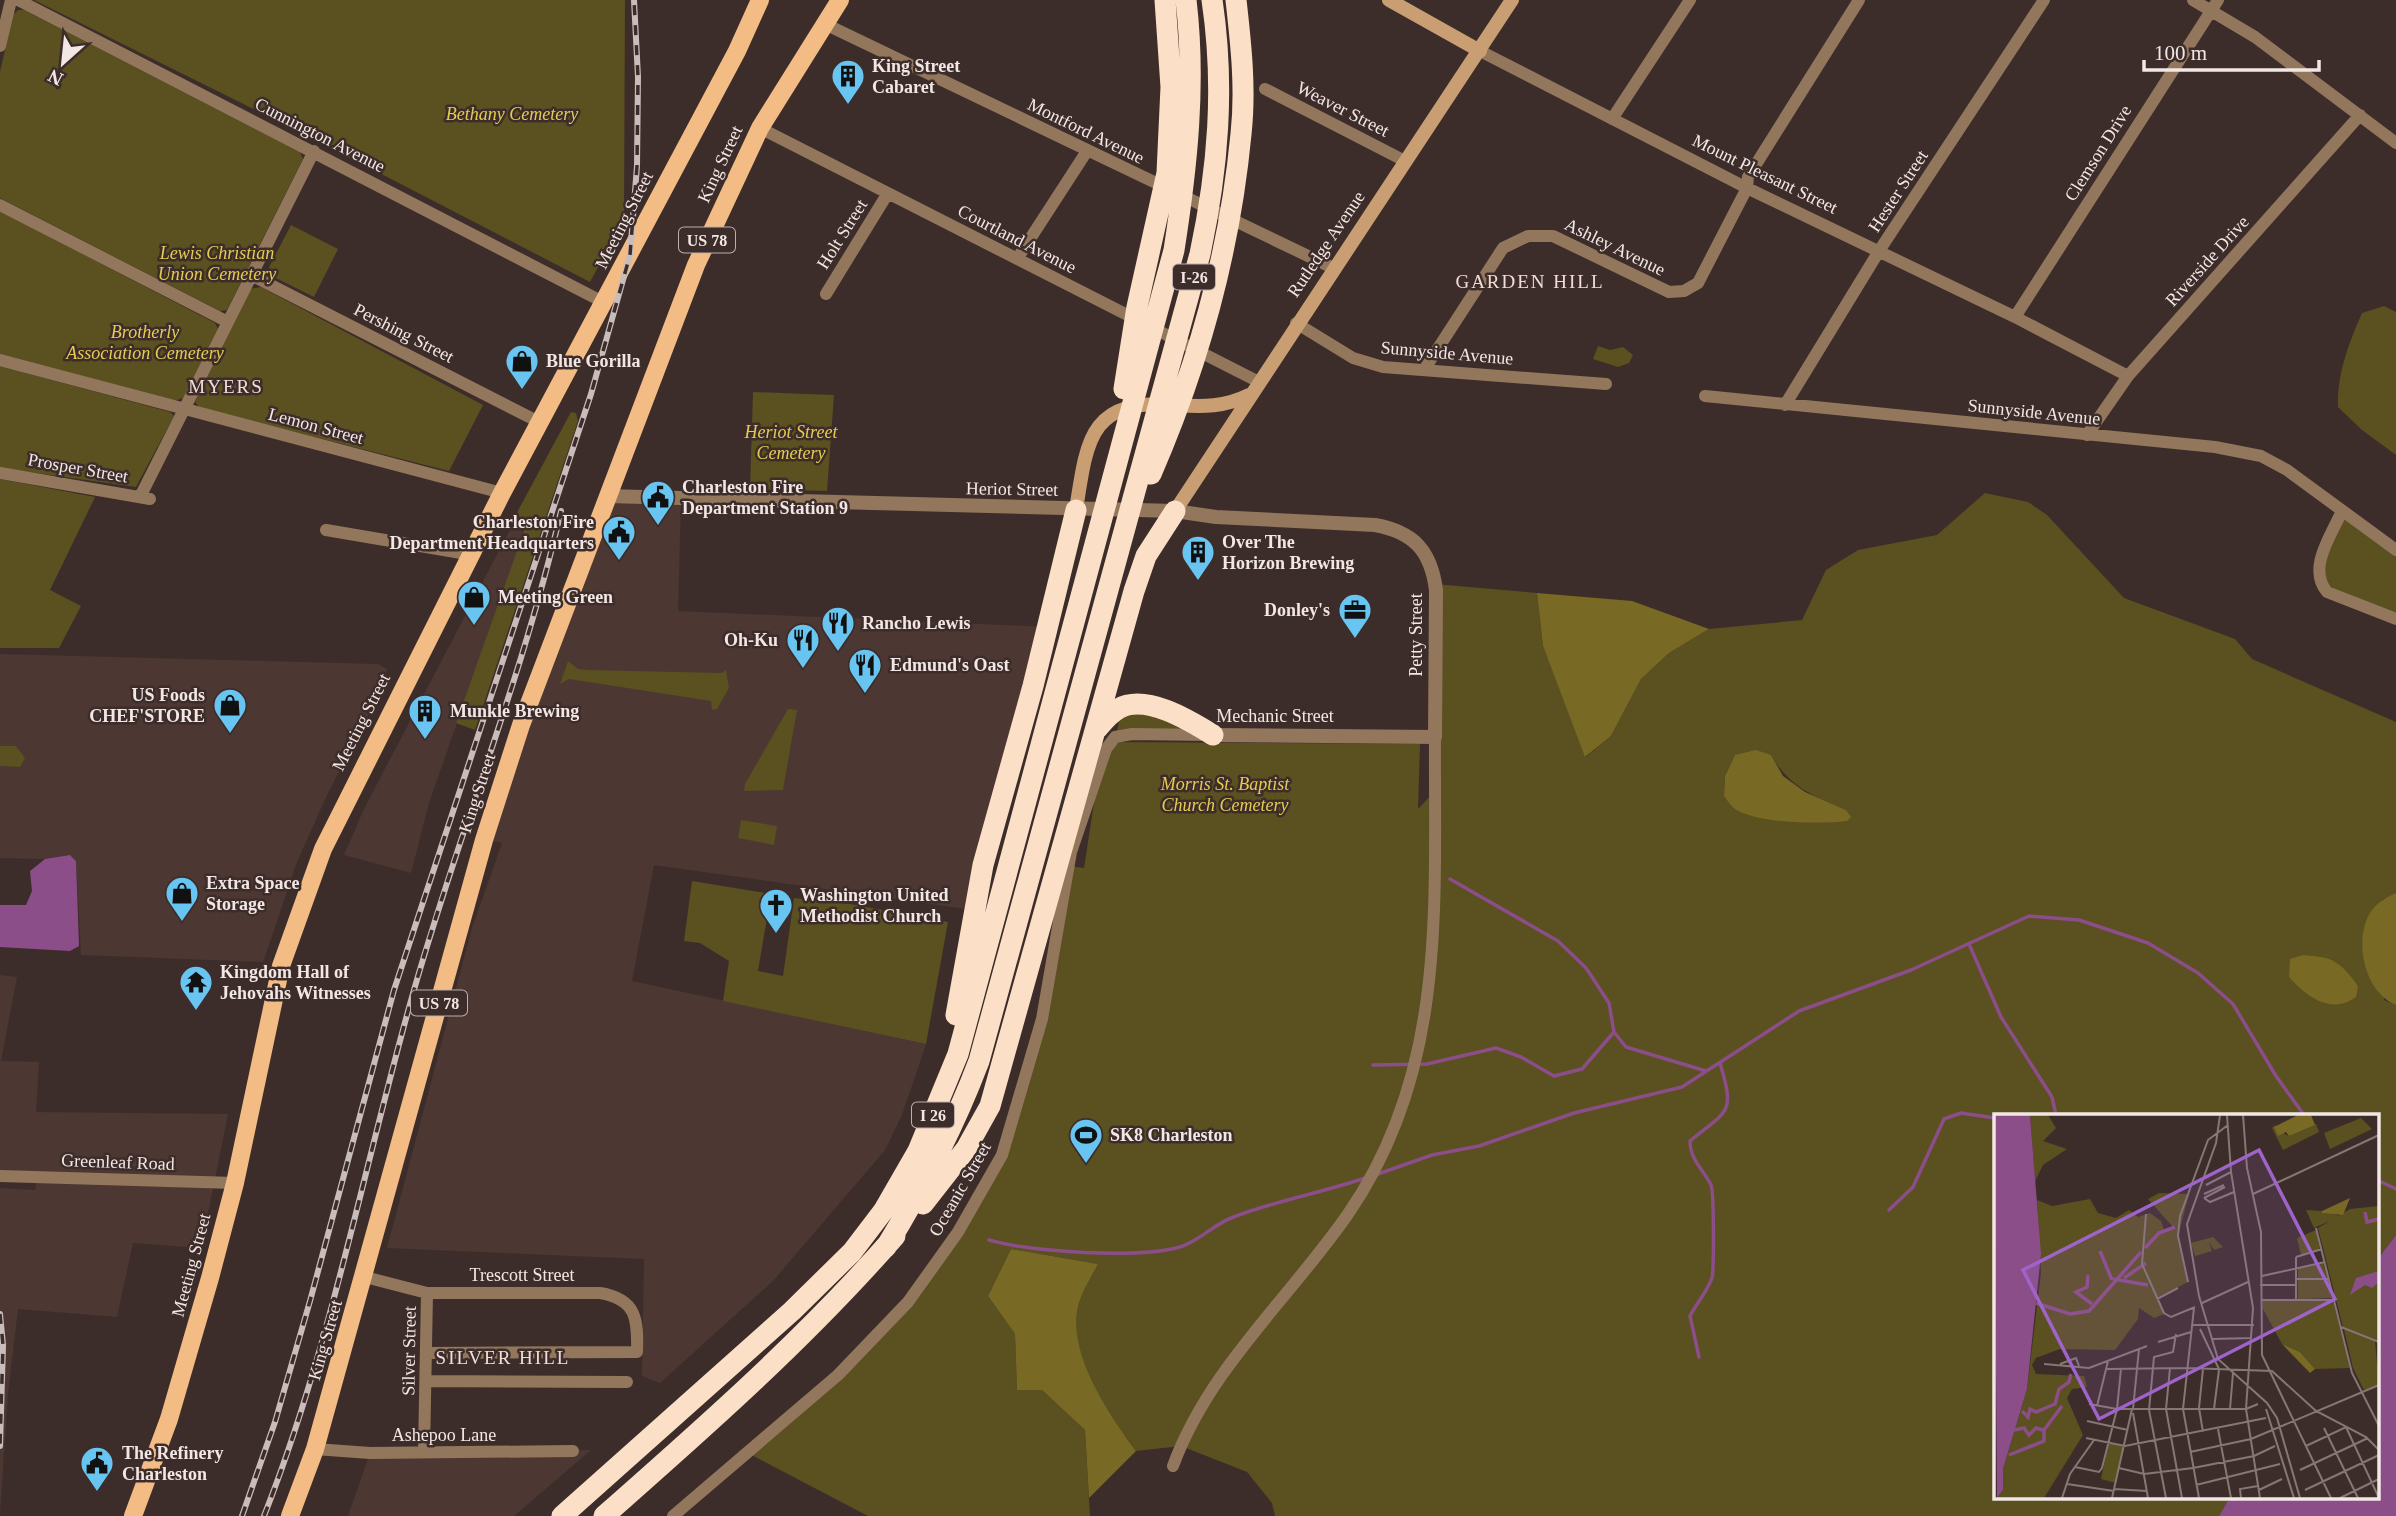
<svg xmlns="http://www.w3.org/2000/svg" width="2396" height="1516" viewBox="0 0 2396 1516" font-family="'Times New Roman',serif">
<rect width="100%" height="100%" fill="#3d2d2a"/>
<path fill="#4c3732" d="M610,496L681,499L678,611L1049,627L973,910L654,865L632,981L926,1044L902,1115L885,1150L773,1281L660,1383L642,1376L644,1259L387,1248L472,928L502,843L484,839Z
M514,522L525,528L429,803L411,873L344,855L364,809Z
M0,654L378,664L387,669L381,690L327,795L297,862L263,962L81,955L76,861L70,855L45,859L0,858Z
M0,975L17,977L1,1061L39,1062L36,1112L228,1114L201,1248L133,1243L117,1317L18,1309L8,1393L0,1514V1188L35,1190L37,1177L0,1176Z
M591,1450L514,1516H348L370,1453Z"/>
<path fill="#5a5020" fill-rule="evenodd" d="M34,0H625L624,218L590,282L308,136Z
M18,10H24L300,152L303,159L227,310L220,311L0,198V72L13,15Z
M0,211L215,323L218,329L183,398L174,401L0,355Z
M291,225L338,249L314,297L266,273Z
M261,287L483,405L449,471L200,408L195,402L249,289Z
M2384,306L2396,312V455L2362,430L2338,407C2337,373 2349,343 2362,313Z
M1598,346L1610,350L1623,347L1633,355L1629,363L1618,367L1593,359Z
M0,366L170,412L174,416L136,487L0,468Z
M753,392L834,395L827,491L750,489Z
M571,412L576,413L578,421L475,730L456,723L525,528L513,520Z
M0,479L95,497L50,590L81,606L59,648H0Z
M1985,493L2028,502L2047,515L2124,598L2235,639L2252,659L2396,722V893L2382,900L2384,1000L2396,1005V1235L2377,1260V1115H1995V1497H2230L2219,1516H1275L1272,1503L1247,1472L1181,1446L1136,1451C1108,1412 1065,1355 1079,1303C1083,1290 1092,1276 1098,1264L1011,1249L988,1296L1015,1334L1017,1390H1042L1085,1430L1090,1516H868L746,1452L908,1302L1002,1155L1024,1084L1068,866L1084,868L1096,790L1112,742L1420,744L1418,809L1436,790L1435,584L1537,593L1543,646L1586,757L1611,736L1641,679L1669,653L1709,629L1802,620L1826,570L1858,550L1937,535ZM1735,755H1771C1790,788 1812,795 1846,810L1724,796L1725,776Z
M2342,511L2396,550V619L2327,592L2317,567Z
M568,661L578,669L588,670L722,673L726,670L729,688L717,709L712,710L711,701L569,679L560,684Z
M788,709L797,710L783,790L744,791L745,784Z
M1146,712L1189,731H1117L1121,713Z
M0,746H16L25,758L20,767L0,766Z
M741,820L777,826L774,845L738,838Z
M692,881L771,894L758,971L783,976L794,898L850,904L948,922L926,1044L723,1001L729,961L700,943L684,941Z"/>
<path fill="#786a24" d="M1537,593L1632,601L1709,629L1669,653L1641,679L1611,736L1585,757L1543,646Z
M1756,750L1771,755L1783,776L1805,792L1846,810L1851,817L1847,821C1820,824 1758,824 1735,809C1731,806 1727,800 1724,796L1725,776L1735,755Z
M2396,893V1005C2365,993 2353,941 2370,913C2375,904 2386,897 2396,893Z
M2303,955C2333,957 2340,961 2358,986L2356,997C2331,1015 2307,997 2289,977L2290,959Z
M1011,1249L1098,1264C1092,1276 1083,1290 1079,1303C1065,1352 1109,1414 1136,1451L1089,1498L1085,1430L1042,1390H1017L1015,1334L988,1296Z"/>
<path fill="#8b4e88" d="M70,855L76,861L79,946L70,951L0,947V905H26L32,891L30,871L45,859Z
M2396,1235V1516H2219L2230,1497H2377V1260Z"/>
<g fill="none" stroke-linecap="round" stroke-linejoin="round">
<path stroke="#8b4e88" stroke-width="3.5" d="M1450,879L1558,941L1586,968L1609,1003L1614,1032L1626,1047L1706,1071
M1969,944L2001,1017L2052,1097L2056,1115
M1373,1065L1427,1064L1496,1048L1521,1057L1554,1076L1582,1069L1614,1032
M1375,1175L1432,1155L1479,1146L1574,1113L1682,1087L1799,1011L1911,970L2029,916L2079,920L2148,943L2198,973L2233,1004L2276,1076L2304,1115
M2377,1180L2396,1189
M1889,1210L1913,1187L1944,1119L1961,1113L1995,1118
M989,1240C1032,1252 1137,1259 1180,1247C1198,1242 1213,1225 1231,1218C1274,1201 1321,1193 1365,1178
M1699,1357L1690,1316C1696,1304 1708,1290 1712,1278C1714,1270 1714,1190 1711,1185C1703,1169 1690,1160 1690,1141C1729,1109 1735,1114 1720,1063"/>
<path stroke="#92775d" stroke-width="12" d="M18,0L605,303
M2193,0L2255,37L2396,143
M825,24L1333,268
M0,46L11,0
M1480,51L1747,188L2015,317L2128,376
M1265,89L1405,161
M1612,119L1690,0
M760,128L1259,382
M0,205L228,322
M1017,259L1087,151
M251,275L541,423
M826,294L888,193
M2015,317L2218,0
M1296,323L1353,358L1383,367L1606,384
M0,360L502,493
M1424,370L1503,248L1528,236H1553L1669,292L1684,291L1698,283L1747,188L1748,177L1859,0
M1705,396L2215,447L2261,456L2287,470L2396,550
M1785,405L1879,251L2044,0
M2087,435L2128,376L2360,115
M0,473L150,499
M140,497L314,151
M2342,511C2331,536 2307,568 2327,592L2396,619
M326,530L473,555
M0,1176L235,1183
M365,1277L427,1293H600C637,1299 638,1320 637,1352L427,1353
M427,1381L627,1382
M315,1449L370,1453L573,1451
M424,1452L427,1293
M1173,1466C1209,1368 1289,1299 1348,1214C1448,1069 1434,905 1435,737
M673,1516L838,1375L908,1302L958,1232L1002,1155L1042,1019L1071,852L1106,749L1115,737L1132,734L1209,735"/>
<path stroke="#92775d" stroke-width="14" d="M607,496L1175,511L1216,517L1375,525C1414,532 1431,551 1436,590L1435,737L1213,735"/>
<path stroke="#c99e73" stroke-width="14" d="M1389,0L1480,51
M1076,510C1087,438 1090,398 1176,405C1203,407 1225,407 1249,395
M1175,511L1512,0"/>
<path stroke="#f3bc84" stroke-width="18" d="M133,1516L169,1419L210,1278L235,1183L281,966L323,849L502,493L737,51L760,0
M290,1516L315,1449L484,840L521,725L696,265L760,128L840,0"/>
<path stroke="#fbe0c7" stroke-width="21" d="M1124,389L1137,307L1167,173L1171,87L1165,0
M1151,474C1198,366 1230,250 1241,134C1246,89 1241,44 1236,0
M1097,729C1103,722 1109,714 1118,709C1145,693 1189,720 1213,735
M956,1015L983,865L1033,686L1076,510
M923,1204L966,1149L990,1106L1134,591L1146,556L1175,511
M886,1247C923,1187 954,1127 979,1061L1200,254C1218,169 1225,87 1212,0
M562,1516L792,1311L852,1252L884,1210L918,1151L958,1054L1174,250C1187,167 1196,84 1186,0
M604,1516C705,1427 806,1338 895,1236"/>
<defs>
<path id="rail" d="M0,1314L3,1345L0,1446
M242,1516L275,1422L310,1301L394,990L591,394L630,255L637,166L638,77L634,0
M264,1516C330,1349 363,1170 412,997C458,834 523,677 561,511"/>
</defs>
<use href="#rail" stroke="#c9bdbb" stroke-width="6"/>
<use href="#rail" stroke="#3d2d2a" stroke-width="3.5" stroke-dasharray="10" stroke-linecap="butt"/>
</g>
<defs>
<symbol id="building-pin" viewBox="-11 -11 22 30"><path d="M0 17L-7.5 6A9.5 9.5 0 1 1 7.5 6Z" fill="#68c4f0" stroke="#3d2d2a"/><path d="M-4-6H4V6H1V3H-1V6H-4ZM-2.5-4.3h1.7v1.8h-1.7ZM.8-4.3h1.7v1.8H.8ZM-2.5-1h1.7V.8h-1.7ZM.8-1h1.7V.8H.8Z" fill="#111"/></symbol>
<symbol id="shop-pin" viewBox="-11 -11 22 30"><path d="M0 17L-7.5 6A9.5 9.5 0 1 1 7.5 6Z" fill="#68c4f0" stroke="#3d2d2a"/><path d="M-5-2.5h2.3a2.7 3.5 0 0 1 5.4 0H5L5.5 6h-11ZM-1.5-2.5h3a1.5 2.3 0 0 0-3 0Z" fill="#111"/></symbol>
<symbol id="civic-pin" viewBox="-11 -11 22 30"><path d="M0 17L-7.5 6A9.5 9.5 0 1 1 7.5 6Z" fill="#68c4f0" stroke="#3d2d2a"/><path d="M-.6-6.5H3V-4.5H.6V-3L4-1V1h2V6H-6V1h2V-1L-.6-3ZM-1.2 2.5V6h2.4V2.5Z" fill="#111"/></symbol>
<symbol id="office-pin" viewBox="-11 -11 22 30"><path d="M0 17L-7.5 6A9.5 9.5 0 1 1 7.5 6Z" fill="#68c4f0" stroke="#3d2d2a"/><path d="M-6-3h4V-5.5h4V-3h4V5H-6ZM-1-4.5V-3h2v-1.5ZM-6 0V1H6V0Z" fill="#111"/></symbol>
<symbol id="restaurant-pin" viewBox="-11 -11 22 30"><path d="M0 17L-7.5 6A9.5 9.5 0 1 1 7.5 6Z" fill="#68c4f0" stroke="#3d2d2a"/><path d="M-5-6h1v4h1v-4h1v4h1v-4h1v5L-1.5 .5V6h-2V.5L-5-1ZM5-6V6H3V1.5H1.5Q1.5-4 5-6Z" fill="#111"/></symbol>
<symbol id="church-pin" viewBox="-11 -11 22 30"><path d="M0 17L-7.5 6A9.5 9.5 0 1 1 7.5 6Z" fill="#68c4f0" stroke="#3d2d2a"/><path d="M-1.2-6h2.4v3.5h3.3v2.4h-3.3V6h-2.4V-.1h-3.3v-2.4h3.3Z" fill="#111"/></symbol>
<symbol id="temple-pin" viewBox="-11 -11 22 30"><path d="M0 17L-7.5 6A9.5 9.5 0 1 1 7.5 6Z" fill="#68c4f0" stroke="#3d2d2a"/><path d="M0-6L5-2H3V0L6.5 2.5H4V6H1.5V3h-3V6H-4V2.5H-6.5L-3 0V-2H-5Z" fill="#111"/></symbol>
<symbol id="stadium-pin" viewBox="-11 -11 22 30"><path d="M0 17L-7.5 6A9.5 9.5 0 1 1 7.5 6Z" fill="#68c4f0" stroke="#3d2d2a"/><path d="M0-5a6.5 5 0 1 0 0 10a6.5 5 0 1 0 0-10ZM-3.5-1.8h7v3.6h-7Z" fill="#111"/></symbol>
</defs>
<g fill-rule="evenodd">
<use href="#building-pin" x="829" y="57" width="38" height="52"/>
<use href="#shop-pin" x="503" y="342" width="38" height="52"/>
<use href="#civic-pin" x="639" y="478" width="38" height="52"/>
<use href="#civic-pin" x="600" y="513" width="38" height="52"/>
<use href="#building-pin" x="1179" y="533" width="38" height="52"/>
<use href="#shop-pin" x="455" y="578" width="38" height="52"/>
<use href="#office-pin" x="1336" y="591" width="38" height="52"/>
<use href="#restaurant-pin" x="819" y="604" width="38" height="52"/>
<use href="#restaurant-pin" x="784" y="621" width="38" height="52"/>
<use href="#restaurant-pin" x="846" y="646" width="38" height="52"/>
<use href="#shop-pin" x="211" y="686" width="38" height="52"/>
<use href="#building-pin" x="406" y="692" width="38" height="52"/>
<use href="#shop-pin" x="163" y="874" width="38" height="52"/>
<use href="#church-pin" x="757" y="886" width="38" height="52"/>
<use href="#temple-pin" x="177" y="963" width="38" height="52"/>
<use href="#stadium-pin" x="1067" y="1116" width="38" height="52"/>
<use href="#civic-pin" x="78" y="1444" width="38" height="52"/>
</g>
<g text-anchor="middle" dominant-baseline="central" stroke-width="5" stroke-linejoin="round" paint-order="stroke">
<g fill="#3d2d2a" stroke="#bcafad" stroke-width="2">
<rect x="679" y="227.5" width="56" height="25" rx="5"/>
<rect x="1173" y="264.5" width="42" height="25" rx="5"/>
<rect x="411" y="990.5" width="56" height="25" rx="5"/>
<rect x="912" y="1102.5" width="42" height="25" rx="5"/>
</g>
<g font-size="16" font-weight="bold" fill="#f2e7e5">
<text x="707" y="240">US 78</text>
<text x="1194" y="277">I-26</text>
<text x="439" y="1003">US 78</text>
<text x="933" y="1115">I 26</text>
</g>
<g font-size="18" font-weight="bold" fill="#f2e7e5" stroke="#3d2d2a" text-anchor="start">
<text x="872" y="66">King Street<tspan x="872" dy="21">Cabaret</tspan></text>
<text x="546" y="361">Blue Gorilla</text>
<text x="682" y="487">Charleston Fire<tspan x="682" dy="21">Department Station 9</tspan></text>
<text x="594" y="522" text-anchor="end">Charleston Fire<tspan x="594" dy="21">Department Headquarters</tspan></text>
<text x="1222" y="542">Over The<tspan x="1222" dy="21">Horizon Brewing</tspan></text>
<text x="498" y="597">Meeting Green</text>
<text x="1330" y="610" text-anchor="end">Donley's</text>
<text x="862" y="623">Rancho Lewis</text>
<text x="778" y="640" text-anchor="end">Oh-Ku</text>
<text x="890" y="665">Edmund's Oast</text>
<text x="205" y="695" text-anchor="end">US Foods<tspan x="205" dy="21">CHEF'STORE</tspan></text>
<text x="450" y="711">Munkle Brewing</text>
<text x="206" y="883">Extra Space<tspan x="206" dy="21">Storage</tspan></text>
<text x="800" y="895">Washington United<tspan x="800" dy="21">Methodist Church</tspan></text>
<text x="220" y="972">Kingdom Hall of<tspan x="220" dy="21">Jehovahs Witnesses</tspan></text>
<text x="1110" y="1135">SK8 Charleston</text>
<text x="122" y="1453">The Refinery<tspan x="122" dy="21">Charleston</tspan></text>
</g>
<g font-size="18" fill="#f2e7e5" stroke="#3d2d2a">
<text transform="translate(1343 109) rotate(27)">Weaver Street</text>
<text transform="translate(1086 131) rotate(26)">Montford Avenue</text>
<text transform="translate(320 135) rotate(27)">Cunnington Avenue</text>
<text transform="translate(2098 153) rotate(-58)">Clemson Drive</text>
<text transform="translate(720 164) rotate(-65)">King Street</text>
<text transform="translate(1765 174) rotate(26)">Mount Pleasant Street</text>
<text transform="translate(1898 191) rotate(-57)">Hester Street</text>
<text transform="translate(624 220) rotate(-63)">Meeting Street</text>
<text transform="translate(842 234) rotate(-58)">Holt Street</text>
<text transform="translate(1017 239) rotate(27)">Courtland Avenue</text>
<text transform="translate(1326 244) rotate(-56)">Rutledge Avenue</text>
<text transform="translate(1615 247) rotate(26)">Ashley Avenue</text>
<text transform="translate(2207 261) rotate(-48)">Riverside Drive</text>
<text transform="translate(404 333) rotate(27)">Pershing Street</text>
<text transform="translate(1447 353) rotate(5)">Sunnyside Avenue</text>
<text transform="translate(2034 412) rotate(6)">Sunnyside Avenue</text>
<text transform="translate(316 426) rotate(15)">Lemon Street</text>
<text transform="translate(78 468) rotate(10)">Prosper Street</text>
<text transform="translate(1012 489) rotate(1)">Heriot Street</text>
<text transform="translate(1416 635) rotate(-90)">Petty Street</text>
<text x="1275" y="716">Mechanic Street</text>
<text transform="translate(361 722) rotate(-63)">Meeting Street</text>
<text transform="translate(477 793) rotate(-72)">King Street</text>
<text transform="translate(118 1162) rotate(2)">Greenleaf Road</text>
<text transform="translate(960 1189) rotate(-60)">Oceanic Street</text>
<text transform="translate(191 1265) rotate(-75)">Meeting Street</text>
<text x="522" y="1275">Trescott Street</text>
<text transform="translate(325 1340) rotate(-74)">King Street</text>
<text transform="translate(409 1351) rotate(-89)">Silver Street</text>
<text x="444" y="1435">Ashepoo Lane</text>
</g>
<g font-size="18" font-style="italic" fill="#e4cc51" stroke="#3d2d2a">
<text x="512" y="114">Bethany Cemetery</text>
<text x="217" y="253">Lewis Christian<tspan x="217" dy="21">Union Cemetery</tspan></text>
<text x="145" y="332">Brotherly<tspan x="145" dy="21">Association Cemetery</tspan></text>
<text x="791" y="432">Heriot Street<tspan x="791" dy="21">Cemetery</tspan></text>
<text x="1225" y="784">Morris St. Baptist<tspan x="1225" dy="21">Church Cemetery</tspan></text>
</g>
<g font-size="19" letter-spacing="2" fill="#f1dcd7" stroke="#3d2d2a">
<text x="1530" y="281">GARDEN HILL</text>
<text x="226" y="386">MYERS</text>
<text x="503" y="1357">SILVER HILL</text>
</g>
</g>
<g transform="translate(1994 1114)">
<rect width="385" height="385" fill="#3d2d2a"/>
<path d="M36,1H54L62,14L49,27L73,35L49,51L41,67ZM367,4L378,15L336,35L330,19ZM282,10L280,14L295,22L322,10L325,18L289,36L278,14ZM165,79L195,80L184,122L194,168L164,183L170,200L160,204L145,194L144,205L121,236L66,235L42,244L38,251L42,260L90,262L93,273L78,275L73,284L89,321L50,384H3L9,376V355L33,275L47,159L43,86L58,92L96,85L104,99L122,104L135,96L144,103L156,99L167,107L170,116L179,113L154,85ZM385,92V227L349,213L324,114L356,95ZM312,96L328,97L347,102L320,114ZM322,116L326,135L307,141L303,124ZM219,123L229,133L220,136L215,128L218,137L201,142L197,129ZM329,149L334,164H304V154ZM304,166H334L339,184L304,185ZM269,187H339L356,254L321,255L306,238L288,230L269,195ZM350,215L381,227L385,271L370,276L359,254ZM115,329L130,332L122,369L107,365Z" fill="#5a5020"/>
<path d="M304,1H317L321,11L295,22L292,18L284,22L280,13ZM356,84L349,101L328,99V97ZM288,230L306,238L321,255L316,259Z" fill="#786a24"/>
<path d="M0,1H36L47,140L33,275L9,355V376L3,384ZM385,157V168L378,174L371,171L356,181L362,164Z" fill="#8b4e88"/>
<path fill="none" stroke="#8b4e88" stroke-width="3.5" d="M371,98L373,108L385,105M151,134L165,119L181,113M106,137L118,166M94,161L93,173L82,178L98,190M130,164L152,149M119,165L154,171M42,189L76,200L95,197L147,138M28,297L34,303L36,295L42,298L61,290L65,275L75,268L77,260M20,316L30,314L35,321L42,314L49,316M15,341L50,327V316L68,292"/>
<path fill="none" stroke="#857775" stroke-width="2" d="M226,1L222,29L193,110L205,182L224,245L273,289L283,304L306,384M233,1L237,58L259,194L252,295L266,384M249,1L253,54L267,118L268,241L337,384M212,71L237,58M210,80L230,71M259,80L385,21M210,84L216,88L240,78M210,84L231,73M152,100L148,150L170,199L177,203L201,193M322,114L358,259L385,312M302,143V186M302,143L328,135M268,162L331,148M302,165H335M194,168L184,122L186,102L214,26L234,11M266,171H302M163,185L184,174M267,186H340M208,189L254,168M200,194L189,295L205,384M198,211H260M347,213L385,228M206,215L225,255M218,225L258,224M164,228L197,218M50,250L95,254L153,232M66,250L82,244L85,252M176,254L172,295L188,384M193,254L278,257L322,297L372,323L385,336M113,255L193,254M209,255L205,294L209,318M95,290L123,295H252L264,290M103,292L114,247M139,295L145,235M220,295L225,256M236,295L239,259M272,295L300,384M139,299L154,384M93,307L134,316M330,314L364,384M224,315L237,384M92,324L131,332L272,304M312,332L352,313L385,384M196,338L257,325L385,271M81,353L105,358L108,354L123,295L127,255M125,354L150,360L199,354L260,342L281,332M306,356L374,324M73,370L120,377M202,371L286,350M120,375L153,377M265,376L288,365M311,376L385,341M68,384L76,360L100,326M118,384L138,295M172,384L155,296L160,243L179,238L182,220M247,384L246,375L264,372M346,384L385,365"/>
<path fill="#9f64ca" fill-opacity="0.15" stroke="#9f64ca" stroke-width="3.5" d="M265,36L341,185L105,305L29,156Z"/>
<rect width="385" height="385" fill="none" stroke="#f2e7e5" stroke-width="3.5"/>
</g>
<g transform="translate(63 63) rotate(207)" stroke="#3d2d2a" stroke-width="5" paint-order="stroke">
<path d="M0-5L12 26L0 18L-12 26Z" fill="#f2e7e5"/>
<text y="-10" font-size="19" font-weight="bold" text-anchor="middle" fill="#f2e7e5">N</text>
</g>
<path d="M2144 60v10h175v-10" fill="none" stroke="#f2e7e5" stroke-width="3.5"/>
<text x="2154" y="60" font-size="21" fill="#f2e7e5" stroke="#3d2d2a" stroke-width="5" paint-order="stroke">100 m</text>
</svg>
